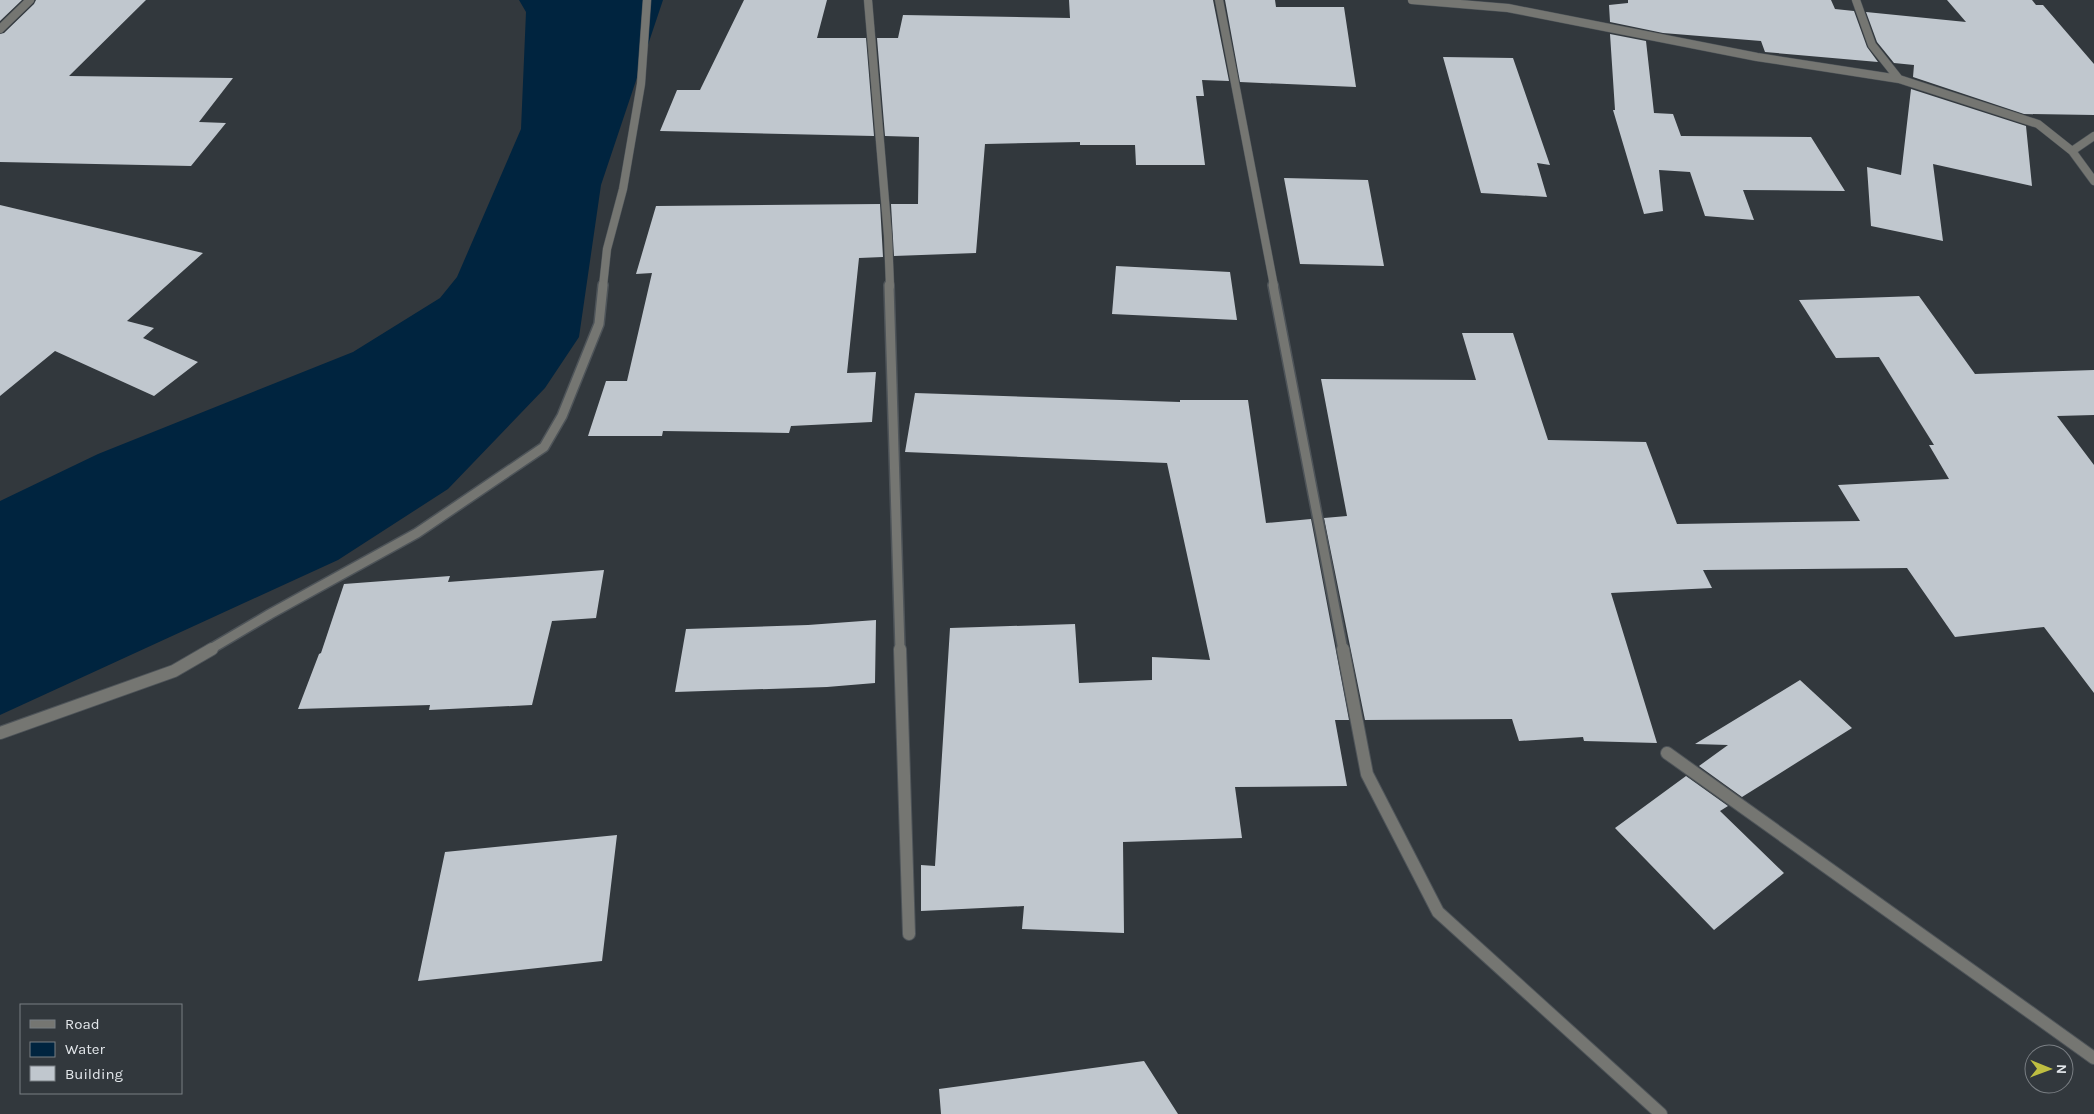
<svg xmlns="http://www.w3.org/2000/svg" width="2094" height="1114" viewBox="0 0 2094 1114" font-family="Karla,sans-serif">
<rect width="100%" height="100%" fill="#32383d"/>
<path fill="#00243f" d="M519,0H663L601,185L579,337L545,388L448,489L338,560L0,715V501L98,454L353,352L440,298L457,277L521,129L526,12Z"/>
<path fill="#c0c7ce" d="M0,0H22L0,21Z
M36,0H146L69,76L233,78L199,122L226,123L191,166L0,162V34L4,33L34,4Z
M744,0H827L817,38H866L874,136L660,131L677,90H700Z
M1069,0H1213L1229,81L1202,80L1204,96H1196L1205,165H1136L1135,145H1080V142L985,144L976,253L894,256L891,204H918L919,137L885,136L877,38H898L903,15L1070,18Z
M1225,0H1275L1276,7H1344L1356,87L1240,82Z
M1628,0H1831L1835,9L1854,11L1867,47L1878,62L1765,52L1761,41L1663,33L1610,22L1609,5L1628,3Z
M1947,0H2032L2036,5H2043L2094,64V115L2024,114L1913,77L1914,65L1894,63L1877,42L1866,12L1966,22Z
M1610,34L1646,41L1654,113L1673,114L1681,136L1811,137L1845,191L1743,190L1754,220L1705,216L1690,172L1659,170L1663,211L1644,214L1613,110H1615Z
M1443,57L1513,58L1550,165L1537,163L1547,197L1481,193Z
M1911,89L2026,126L2032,186L1933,164L1943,241L1871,226L1867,167L1901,175Z
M1284,178L1368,180L1384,266L1300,264Z
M880,204L883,257L859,258L847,373L876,372L872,422L791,426L789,433L663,431L662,436H588L606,381H627L652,273L636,274L656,206Z
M0,205L203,253L127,321L154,328L143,338L198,362L154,396L55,351L0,396Z
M1116,266L1230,272L1237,320L1112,314Z
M1919,296L1975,374L2094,370V415L2057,416L2094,465V693L2044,627L1955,637L1907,568L1703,570L1712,588L1611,593L1657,743L1584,741L1583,737L1519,741L1512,719L1365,720L1324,518L1347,516L1321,379L1476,380L1462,333H1513L1548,440L1646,442L1677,524L1860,521L1838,485L1949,479L1929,445H1934L1879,357L1836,358L1799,300Z
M915,393L1180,402V400H1248L1266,523L1311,519L1349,720H1335L1347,786L1235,787L1242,838L1123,842L1124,933L1022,929L1024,906L921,911V865L935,866L950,628L1075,624L1079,683L1152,680V657L1210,660L1167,463L905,452Z
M604,570L596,618L552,621L532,705L429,710L430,705L298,709L319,654L321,653L344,584L450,576L448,582Z
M876,620L875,683L827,687L675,692L686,629L808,625Z
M1800,680L1852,728L1742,797L1699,766L1728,745L1695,744Z
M1686,776L1728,806L1720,811L1784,873L1714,930L1615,828Z
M617,835L602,961L418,981L445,852Z
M1144,1061L1178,1114H941L939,1089Z"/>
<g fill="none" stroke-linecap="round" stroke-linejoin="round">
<defs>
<path id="street-far2" d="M868,0L888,236L890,286
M1219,0L1274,286
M1412,0L1508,8L1757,57L1899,79
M1856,0L1872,45L1899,79L2038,124L2072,151L2094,181
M0,29L30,0
M2072,151L2094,136
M603,286L607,249L623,189L641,84L647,0"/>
<path id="street-far1" d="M889,285L900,650
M1273,285L1343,650
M209,650L270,614L417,533L544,447L562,416L599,324L603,285"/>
<path id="street" d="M900,649L909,934
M1343,649L1367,774L1438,912L1661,1114
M0,733L174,671L212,649
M1667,753L2094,1058"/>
</defs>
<use href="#street-far2" stroke="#4e5459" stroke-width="9"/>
<use href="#street-far1" stroke="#4e5459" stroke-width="12"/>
<use href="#street" stroke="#4e5459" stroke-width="14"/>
<use href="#street-far2" stroke="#757672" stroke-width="8"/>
<use href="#street-far1" stroke="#757672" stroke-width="9"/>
<use href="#street" stroke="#757672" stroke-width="12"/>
</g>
<rect x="20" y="1004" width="162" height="90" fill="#32383d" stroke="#797e83"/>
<rect x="30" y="1020" width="25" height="8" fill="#757672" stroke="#797e83"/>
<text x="65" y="1029" font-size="15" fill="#e3e7eb">Road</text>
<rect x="30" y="1042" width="25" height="15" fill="#00243f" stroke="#797e83"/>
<text x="65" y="1054" font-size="15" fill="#e3e7eb">Water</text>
<rect x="30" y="1066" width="25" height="15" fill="#c0c7ce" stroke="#797e83"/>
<text x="65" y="1079" font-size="15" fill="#e3e7eb">Building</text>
<g transform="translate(2049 1069) rotate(91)"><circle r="24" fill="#32383d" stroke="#797e83"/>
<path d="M0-4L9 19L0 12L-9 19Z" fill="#bfbe41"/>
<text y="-8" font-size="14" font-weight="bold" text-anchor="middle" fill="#e3e7eb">N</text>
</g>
</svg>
